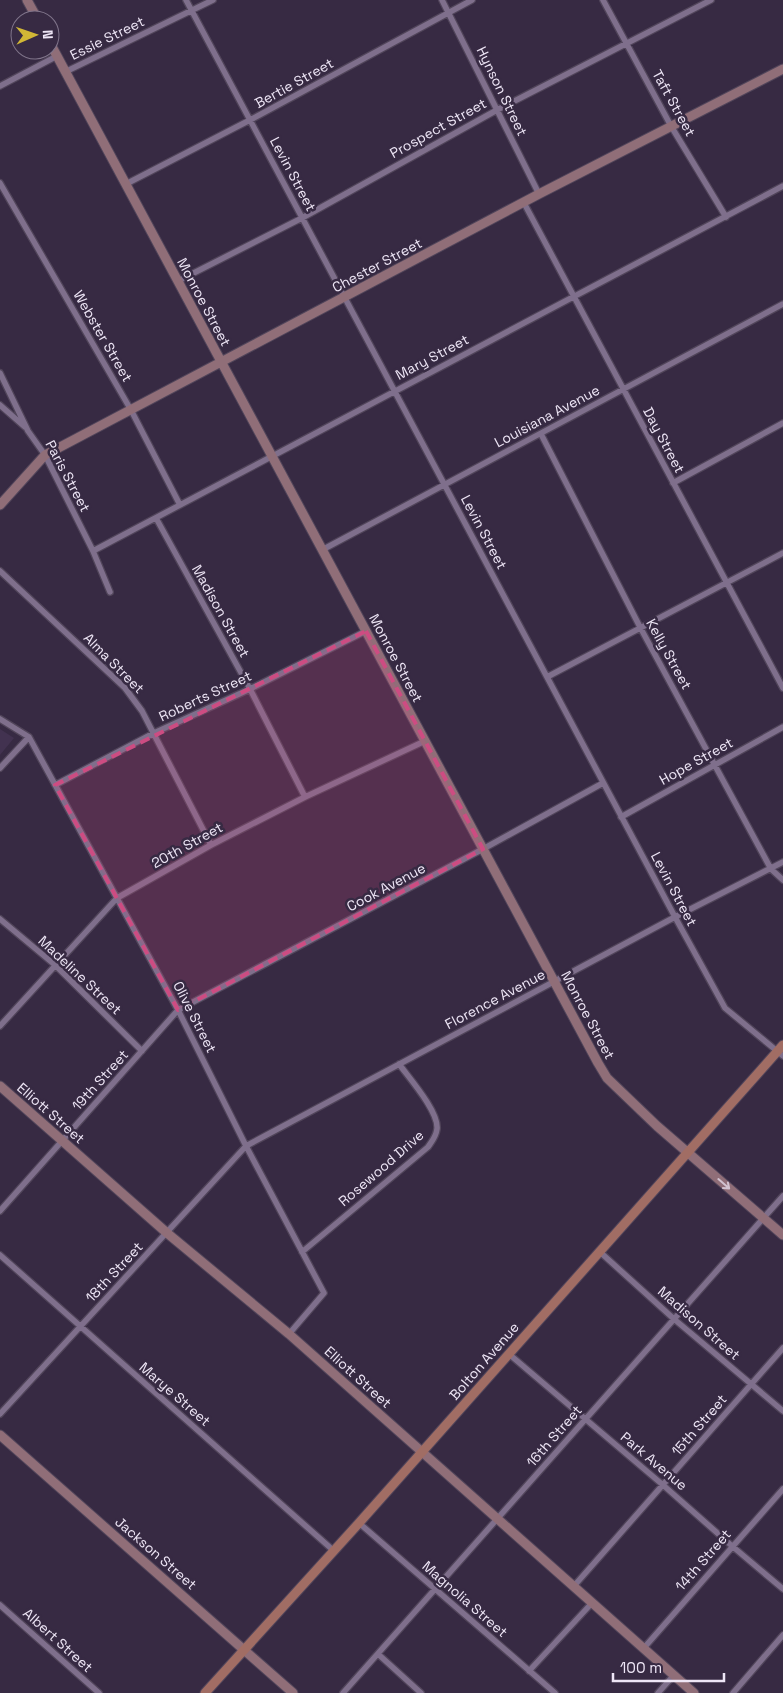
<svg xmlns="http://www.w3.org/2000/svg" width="783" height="1693" viewBox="0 0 783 1693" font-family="'Space Grotesk',sans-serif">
<rect width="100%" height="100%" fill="#372a43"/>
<path fill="#423250" d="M0,729L14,738L0,755Z"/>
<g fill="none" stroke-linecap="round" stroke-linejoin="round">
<defs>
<path id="street" d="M186,0L675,917L725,1008L783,1056
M442,0L539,194
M603,0L671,126L726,217
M65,72L213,0
M0,86L57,56
M0,183L131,410L180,505
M126,184L250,120L472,0
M524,203L783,688
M178,281L302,218L497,110L711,0
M0,373L28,431L45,455L93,551L110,592
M0,405L25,427
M541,434L640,627L771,869L783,880
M673,483L783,423
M156,518L250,689L305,797
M322,550L783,304
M93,551L783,186
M0,571L125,688L142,711L211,845
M547,677L783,553
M0,719L29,737L178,1010L246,1146L324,1293L289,1334
M0,768L29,737
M55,785L154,733L250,689L366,631
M621,817L783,727
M0,919L55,965L142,1051
M0,1026L117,898L211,845L305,797L425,741
M0,1211L178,1010L483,849L603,783
M302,1252L428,1147C432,1141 436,1137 437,1129C439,1112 410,1079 399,1064
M600,1252L674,1319L783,1411
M0,1255L334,1551
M509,1354L663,1485L732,1546L783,1589
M0,1414L246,1146L675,917L783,862
M359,1523L555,1693
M574,1586L783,1348
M0,1605L99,1693
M643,1649L783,1489
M378,1654L421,1693
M529,1671L591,1604
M343,1693L783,1196
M658,1693L674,1675
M733,1693L783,1635"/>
<path id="secondary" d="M27,0L38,20
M50,43L598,1063L607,1078L657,1126L783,1235
M0,505L45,455L539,194L783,69
M0,1086L167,1233L289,1334L694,1693
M0,1435L293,1693"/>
<path id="primary" d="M205,1693L359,1523L783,1045"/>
</defs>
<use href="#street" stroke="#51455a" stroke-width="8"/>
<use href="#secondary" stroke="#51455a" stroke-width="11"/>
<use href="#primary" stroke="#51455a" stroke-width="11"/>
<use href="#street" stroke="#7f6f8c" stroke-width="5.5"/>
<use href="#secondary" stroke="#906e78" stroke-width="9"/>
<use href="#primary" stroke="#a16d64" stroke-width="9"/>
</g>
<defs><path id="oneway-shaft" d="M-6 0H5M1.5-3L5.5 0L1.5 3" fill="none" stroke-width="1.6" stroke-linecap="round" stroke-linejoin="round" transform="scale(1.25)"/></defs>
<use stroke="#d2c2d0" href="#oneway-shaft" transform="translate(724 1184) rotate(41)"/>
<path fill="#cd4c82" fill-opacity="0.2" stroke="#cd4c82" stroke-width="4" stroke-dasharray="10 6" stroke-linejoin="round" d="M366,631L483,849L178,1010L55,785Z"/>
<g text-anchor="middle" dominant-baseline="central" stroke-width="5" stroke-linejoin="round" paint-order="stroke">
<g font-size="14" fill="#eee6f6" stroke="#372a43">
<text transform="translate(107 38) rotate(-26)">Essie Street</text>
<text transform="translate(294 83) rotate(-29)">Bertie Street</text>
<text transform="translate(502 91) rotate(64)">Hynson Street</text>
<text transform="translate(674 103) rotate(61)">Taft Street</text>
<text transform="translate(438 128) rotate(-29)">Prospect Street</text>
<text transform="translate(293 174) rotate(62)">Levin Street</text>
<text transform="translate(377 265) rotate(-28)">Chester Street</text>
<text transform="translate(204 302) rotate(62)">Monroe Street</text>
<text transform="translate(103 336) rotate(60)">Webster Street</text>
<text transform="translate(432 357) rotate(-28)">Mary Street</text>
<text transform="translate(547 416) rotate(-28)">Louisiana Avenue</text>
<text transform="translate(664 440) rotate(62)">Day Street</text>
<text transform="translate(68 476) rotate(62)">Paris Street</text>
<text transform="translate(484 532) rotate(62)">Levin Street</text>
<text transform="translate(221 611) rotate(61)">Madison Street</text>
<text transform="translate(669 654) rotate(61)">Kelly Street</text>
<text transform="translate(396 658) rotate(62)">Monroe Street</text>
<text transform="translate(114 663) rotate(45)">Alma Street</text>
<text transform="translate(205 696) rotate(-25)">Roberts Street</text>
<text transform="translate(696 761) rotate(-29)">Hope Street</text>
<text transform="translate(187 845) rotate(-29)">20th Street</text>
<text transform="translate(386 887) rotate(-28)">Cook Avenue</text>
<text transform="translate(674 889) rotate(62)">Levin Street</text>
<text transform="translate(80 975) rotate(43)">Madeline Street</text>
<text transform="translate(495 999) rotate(-28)">Florence Avenue</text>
<text transform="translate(588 1015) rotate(62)">Monroe Street</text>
<text transform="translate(195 1017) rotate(63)">Olive Street</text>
<text transform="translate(100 1080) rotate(-48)">19th Street</text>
<text transform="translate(51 1113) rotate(41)">Elliott Street</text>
<text transform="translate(381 1168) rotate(-41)">Rosewood Drive</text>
<text transform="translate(114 1272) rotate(-47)">18th Street</text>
<text transform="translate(699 1323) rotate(41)">Madison Street</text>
<text transform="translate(484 1361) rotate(-49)">Bolton Avenue</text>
<text transform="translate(358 1377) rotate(42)">Elliott Street</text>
<text transform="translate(175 1394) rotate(41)">Marye Street</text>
<text transform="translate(699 1425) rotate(-49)">15th Street</text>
<text transform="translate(554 1436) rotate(-49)">16th Street</text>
<text transform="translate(654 1461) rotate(40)">Park Avenue</text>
<text transform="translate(156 1553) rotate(41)">Jackson Street</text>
<text transform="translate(703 1560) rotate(-49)">14th Street</text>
<text transform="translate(465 1599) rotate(41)">Magnolia Street</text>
<text transform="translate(58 1640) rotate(42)">Albert Street</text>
</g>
</g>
<g transform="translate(35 35) rotate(88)"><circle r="24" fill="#372a43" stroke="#80758b"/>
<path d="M0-4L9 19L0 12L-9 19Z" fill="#d1b736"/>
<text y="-8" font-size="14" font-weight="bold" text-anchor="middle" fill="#eee6f6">N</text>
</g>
<path d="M613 1673v8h111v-8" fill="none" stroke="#eee6f6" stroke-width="2.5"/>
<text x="620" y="1673" font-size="15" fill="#eee6f6" stroke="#372a43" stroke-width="4" paint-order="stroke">100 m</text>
</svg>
